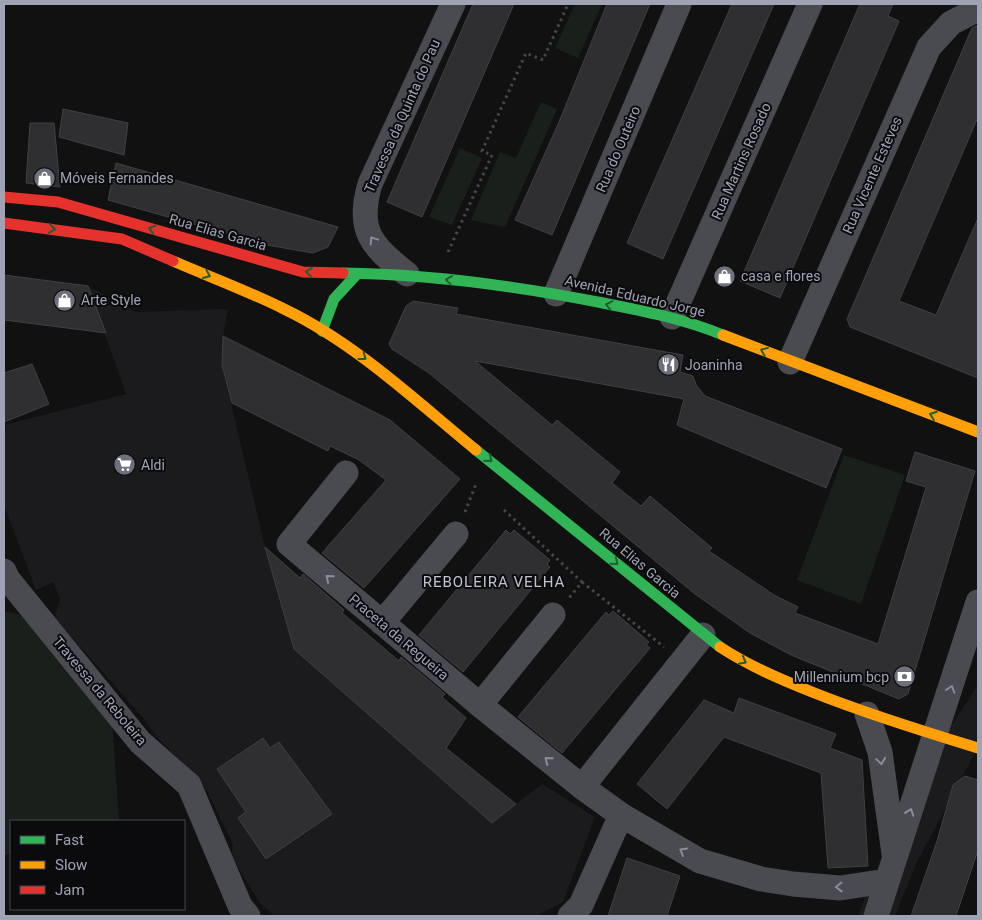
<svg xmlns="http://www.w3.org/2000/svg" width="982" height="920" viewBox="0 0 982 920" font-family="Roboto,sans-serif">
<rect width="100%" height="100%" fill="#111"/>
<path fill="#1b1b1d" d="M88,286L135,312L228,309L223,336L222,365L265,547L294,649L492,823L542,784L595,817L563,902L536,916H274L260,903L237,866L232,853L233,844L205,787L156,736L144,719L55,618L60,598L53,582L36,590L4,505V425L126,394Z
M978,685V747L916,864L895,916H858L884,850L951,726Z"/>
<path fill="#19201b" d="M575,4H602L578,58L555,48Z
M541,102L557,109L505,227L471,220L500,152L516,158Z
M460,148L482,158L452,225L429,217Z
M844,455L905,475L861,604L797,580Z
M4,611L25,616L112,720L119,821H11V854L4,855Z"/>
<path fill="#2f2f31" stroke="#404045" d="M473,4H514L422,217L387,202Z
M607,4H650L552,235L515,220L559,122Z
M732,4H774L663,259L627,243Z
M860,4H893L888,16L899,21L780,298L740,281Z
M978,25V117L899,301L936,315L978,218V378L850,327L847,319L972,28Z
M63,109L128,123L124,155L59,137Z
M30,123H54L60,187L26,183Z
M116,163L338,227L328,247L313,253L267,245L108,200Z
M4,275L88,286L106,333L4,320Z
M413,301L458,308L456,314L683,355L680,372L693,376L696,385L705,396L842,449L826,488L677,425L684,399L475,361L552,425L557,420L620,472L612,483L641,506L650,496L712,548L709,551L774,595L798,607L795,613L878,644L926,487L906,481L915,452L975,471L908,694L899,699L791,655L750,633L695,594L429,373L392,349L389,344L406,306Z
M223,336L390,420L460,479L364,588L322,553L386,480L359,460L330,446L328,451L232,403L222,365Z
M32,364L49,404L4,422V373Z
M506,530L510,534L514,530L550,560L547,564L550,567L463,672L419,635Z
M265,547L300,578L303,574L344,610L342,613L399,661L401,657L445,694L442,697L466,718L446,748L516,804L492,823L294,649Z
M613,611L649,642L646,645L650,648L562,753L518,717L606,612L609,615Z
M739,698L836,734L830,748L862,760L868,866L828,868L821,773L724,737L667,809L637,784L704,700L734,713Z
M263,738L270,748L279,742L332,814L266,859L238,818L246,812L217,769Z
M965,776L978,780V850L956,916H911L937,841L953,785Z
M627,858L680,876L667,916H608Z"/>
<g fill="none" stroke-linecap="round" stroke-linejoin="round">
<path stroke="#46474c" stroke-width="3" stroke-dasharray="2.5 4" stroke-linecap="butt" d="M448,252L492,155L482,151L526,53L543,60L568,4
M504,510L582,582L569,598
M465,512L476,484
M582,582L664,647"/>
<path stroke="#4a4b51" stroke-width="25" d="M407,274C372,246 356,231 370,184L453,4
M556,294L679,4
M672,317L810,4
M790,362L929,47L951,23L978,9
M346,473L289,544L480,705L582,787L621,815L700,861L761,879L793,884L840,888L887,881
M4,571L7,578L140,742L189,785L240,906L248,916
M382,623L456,534
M480,705L553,615
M867,714L880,752L894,854
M582,787L703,635
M570,916L581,905L621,815
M876,916L978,602"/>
<path stroke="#30b455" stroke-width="11" d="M343,273C430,274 517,286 603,303C644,311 684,319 723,335
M322,331L334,299L357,274
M476,450L720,647"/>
<path stroke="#ff9f0a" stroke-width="11" d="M173,261C210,277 248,291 284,309C355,343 415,400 476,450
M723,335L978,432
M720,647C749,666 780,679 812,692C867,714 922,731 978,748"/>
<path stroke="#e5322d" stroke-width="11" d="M4,197L58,202L303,272L343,273
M4,223L122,239L173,261"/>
</g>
<defs><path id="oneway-chevron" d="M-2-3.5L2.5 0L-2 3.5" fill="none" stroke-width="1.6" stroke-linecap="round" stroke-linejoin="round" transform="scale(1.25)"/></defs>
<g stroke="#1e6031">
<use href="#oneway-chevron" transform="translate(52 229) rotate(8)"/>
<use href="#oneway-chevron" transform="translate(152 229) rotate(-164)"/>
<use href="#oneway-chevron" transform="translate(309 272) rotate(-176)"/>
<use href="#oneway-chevron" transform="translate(207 275) rotate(24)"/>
<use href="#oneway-chevron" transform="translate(449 280) rotate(-173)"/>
<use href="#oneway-chevron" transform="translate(609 305) rotate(-168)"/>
<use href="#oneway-chevron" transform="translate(764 351) rotate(-158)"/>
<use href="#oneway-chevron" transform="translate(363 357) rotate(37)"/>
<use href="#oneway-chevron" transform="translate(933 415) rotate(-160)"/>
<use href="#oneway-chevron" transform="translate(489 459) rotate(39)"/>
<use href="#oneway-chevron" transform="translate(615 562) rotate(40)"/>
<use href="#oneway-chevron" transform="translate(743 661) rotate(28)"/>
</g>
<g stroke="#8a8d9b">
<use href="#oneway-chevron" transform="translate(373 240) rotate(-124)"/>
<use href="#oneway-chevron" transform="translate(329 578) rotate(-140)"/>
<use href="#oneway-chevron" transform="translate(951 689) rotate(-72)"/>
<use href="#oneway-chevron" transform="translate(548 760) rotate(-141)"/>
<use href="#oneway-chevron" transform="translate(881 761) rotate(82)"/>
<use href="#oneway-chevron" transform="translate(910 812) rotate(-71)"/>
<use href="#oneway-chevron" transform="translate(683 851) rotate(-150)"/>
<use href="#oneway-chevron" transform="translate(839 887) rotate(179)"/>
</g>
<defs>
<symbol id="shop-disc" viewBox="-11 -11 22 22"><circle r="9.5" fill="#6e707b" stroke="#0b0b0d"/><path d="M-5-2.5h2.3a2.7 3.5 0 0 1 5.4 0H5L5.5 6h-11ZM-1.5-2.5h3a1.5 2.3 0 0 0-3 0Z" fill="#fff"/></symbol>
<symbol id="restaurant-disc" viewBox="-11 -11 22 22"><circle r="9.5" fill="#6e707b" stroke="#0b0b0d"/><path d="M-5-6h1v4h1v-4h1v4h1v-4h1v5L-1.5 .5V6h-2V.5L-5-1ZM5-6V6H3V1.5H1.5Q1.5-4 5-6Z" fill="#fff"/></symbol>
<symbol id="supermarket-disc" viewBox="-11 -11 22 22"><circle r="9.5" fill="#6e707b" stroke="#0b0b0d"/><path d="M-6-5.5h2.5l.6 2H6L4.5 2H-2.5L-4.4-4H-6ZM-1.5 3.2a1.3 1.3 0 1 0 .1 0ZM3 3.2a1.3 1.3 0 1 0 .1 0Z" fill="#fff"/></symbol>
<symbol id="bank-disc" viewBox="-11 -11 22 22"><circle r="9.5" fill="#6e707b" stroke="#0b0b0d"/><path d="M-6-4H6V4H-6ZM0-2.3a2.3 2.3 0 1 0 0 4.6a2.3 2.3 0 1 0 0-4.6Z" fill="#fff"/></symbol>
</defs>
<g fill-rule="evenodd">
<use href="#shop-disc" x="32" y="166" width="25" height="25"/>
<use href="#shop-disc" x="712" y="264" width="25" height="25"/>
<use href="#shop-disc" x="52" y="288" width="25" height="25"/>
<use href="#restaurant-disc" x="656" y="352" width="25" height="25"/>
<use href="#supermarket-disc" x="112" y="452" width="25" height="25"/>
<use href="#bank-disc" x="892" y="664" width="25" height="25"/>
</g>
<g text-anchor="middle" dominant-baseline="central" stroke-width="4" stroke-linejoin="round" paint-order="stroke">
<g font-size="14" fill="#a0a3b4" stroke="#0b0b0d">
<text transform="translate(402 116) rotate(-66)">Travessa da Quinta do Pau</text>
<text transform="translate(618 149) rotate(-67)">Rua do Outeiro</text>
<text transform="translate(741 161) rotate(-66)">Rua Martins Rosado</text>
<text transform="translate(872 175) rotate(-66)">Rua Vicente Esteves</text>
<text transform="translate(218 232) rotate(16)">Rua Elias Garcia</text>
<text transform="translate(635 296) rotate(13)">Avenida Eduardo Jorge</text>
<text transform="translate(640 563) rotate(40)">Rua Elias Garcia</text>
<text transform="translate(399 637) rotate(40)">Praceta da Regueira</text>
<text transform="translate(100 691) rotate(50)">Travessa da Reboleira</text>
</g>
<g font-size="14" fill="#a0a3b4" stroke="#0b0b0d" text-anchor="start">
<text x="60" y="178">Móveis Fernandes</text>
<text x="741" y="276">casa e flores</text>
<text x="81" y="300">Arte Style</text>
<text x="685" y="365">Joaninha</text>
<text x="141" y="465">Aldi</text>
<text x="889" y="677" text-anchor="end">Millennium bcp</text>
</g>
<g font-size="15" letter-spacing="1" fill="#c1c3d0" stroke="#0b0b0d">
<text x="494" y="582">REBOLEIRA VELHA</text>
</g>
</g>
<rect width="982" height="920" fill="none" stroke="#a0a3b4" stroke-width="10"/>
<rect x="10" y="820" width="175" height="90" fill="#0b0b0d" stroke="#474850"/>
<rect x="20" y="836" width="25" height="8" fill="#30b455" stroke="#474850"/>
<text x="55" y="845" font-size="15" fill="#a0a3b4">Fast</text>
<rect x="20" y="861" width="25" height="8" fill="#ff9f0a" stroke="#474850"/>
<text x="55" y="870" font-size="15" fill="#a0a3b4">Slow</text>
<rect x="20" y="886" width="25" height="8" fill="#e5322d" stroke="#474850"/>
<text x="55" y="895" font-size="15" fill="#a0a3b4">Jam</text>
</svg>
